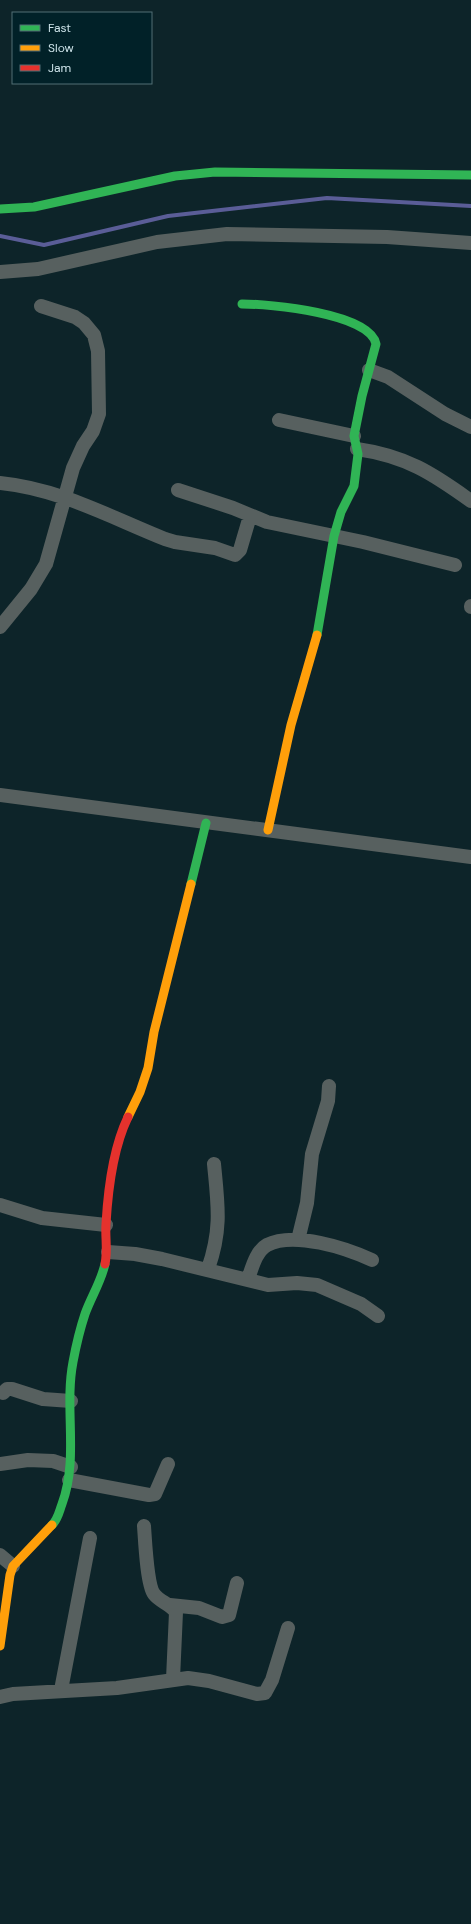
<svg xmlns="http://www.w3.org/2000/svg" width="471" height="1924" viewBox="0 0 471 1924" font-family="'DM Sans',sans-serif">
<rect width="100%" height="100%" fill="#0d2429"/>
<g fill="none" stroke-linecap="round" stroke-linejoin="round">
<path stroke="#5a5d97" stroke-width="4" d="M0,236L44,245L168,216L327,198L471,206"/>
<path stroke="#57605f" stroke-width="14" d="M0,272L38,269L157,242L227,234L387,237L471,243
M369,370L388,377L445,414L471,427
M279,420L354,436
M357,449C406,456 432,473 471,501
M0,483C60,489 110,517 165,539L175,542L215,548L235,555L240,550L250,516
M178,490L233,508L267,522L363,542L455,565
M471,606V607
M0,627L31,589L46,564L73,468L83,446L93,431L99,414L98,351L94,335L84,323L75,317L41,306
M0,795L471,857
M0,1205L42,1218L106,1225
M298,1240L307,1203L312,1154L328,1101L329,1086
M108,1252L135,1254L162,1259L268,1285L297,1283L317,1285L361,1304L378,1316
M208,1269C222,1229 218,1205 214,1164
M248,1279C252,1268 256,1251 267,1245C294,1231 346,1248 372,1260
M3,1393L7,1389H12L43,1399L71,1401
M0,1464L28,1460L53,1461L71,1467
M69,1480L149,1495L155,1494L168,1464
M144,1526C145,1539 147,1585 154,1594C160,1602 169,1603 176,1612L173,1679
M0,1555L13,1566
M170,1605L199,1608L222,1617L229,1615L237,1583
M61,1690L90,1538
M0,1697L13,1694L117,1688L188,1678L209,1681L257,1694L265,1693L272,1680L288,1628"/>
<path stroke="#30b455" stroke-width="9" d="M0,209L34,207L175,176L215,172L471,175
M242,304C269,304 370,313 376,344L362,396L354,436L358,454L354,486L341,512L334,536L317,635
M191,884L206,823
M52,1525C58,1519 59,1512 62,1504C79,1458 64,1409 73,1362C76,1346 80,1329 85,1314C91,1297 101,1282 105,1264"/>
<path stroke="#ff9f0a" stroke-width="9" d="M268,830L291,725L317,635
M128,1117L140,1092L148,1068L154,1032L191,884
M0,1646L10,1575L13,1566L52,1525"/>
<path stroke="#e5322d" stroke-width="9" d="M105,1264C108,1250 105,1238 106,1224C108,1189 113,1148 128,1117"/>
</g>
<rect x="12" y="12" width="140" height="72" fill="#012128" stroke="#526e75"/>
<rect x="20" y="25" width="20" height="6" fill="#30b455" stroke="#526e75"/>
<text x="48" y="32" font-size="12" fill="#cce2e8">Fast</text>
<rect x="20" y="45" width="20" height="6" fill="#ff9f0a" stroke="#526e75"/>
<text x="48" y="52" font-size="12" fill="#cce2e8">Slow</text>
<rect x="20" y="65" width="20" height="6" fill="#e5322d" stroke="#526e75"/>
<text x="48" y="72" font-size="12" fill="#cce2e8">Jam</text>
</svg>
